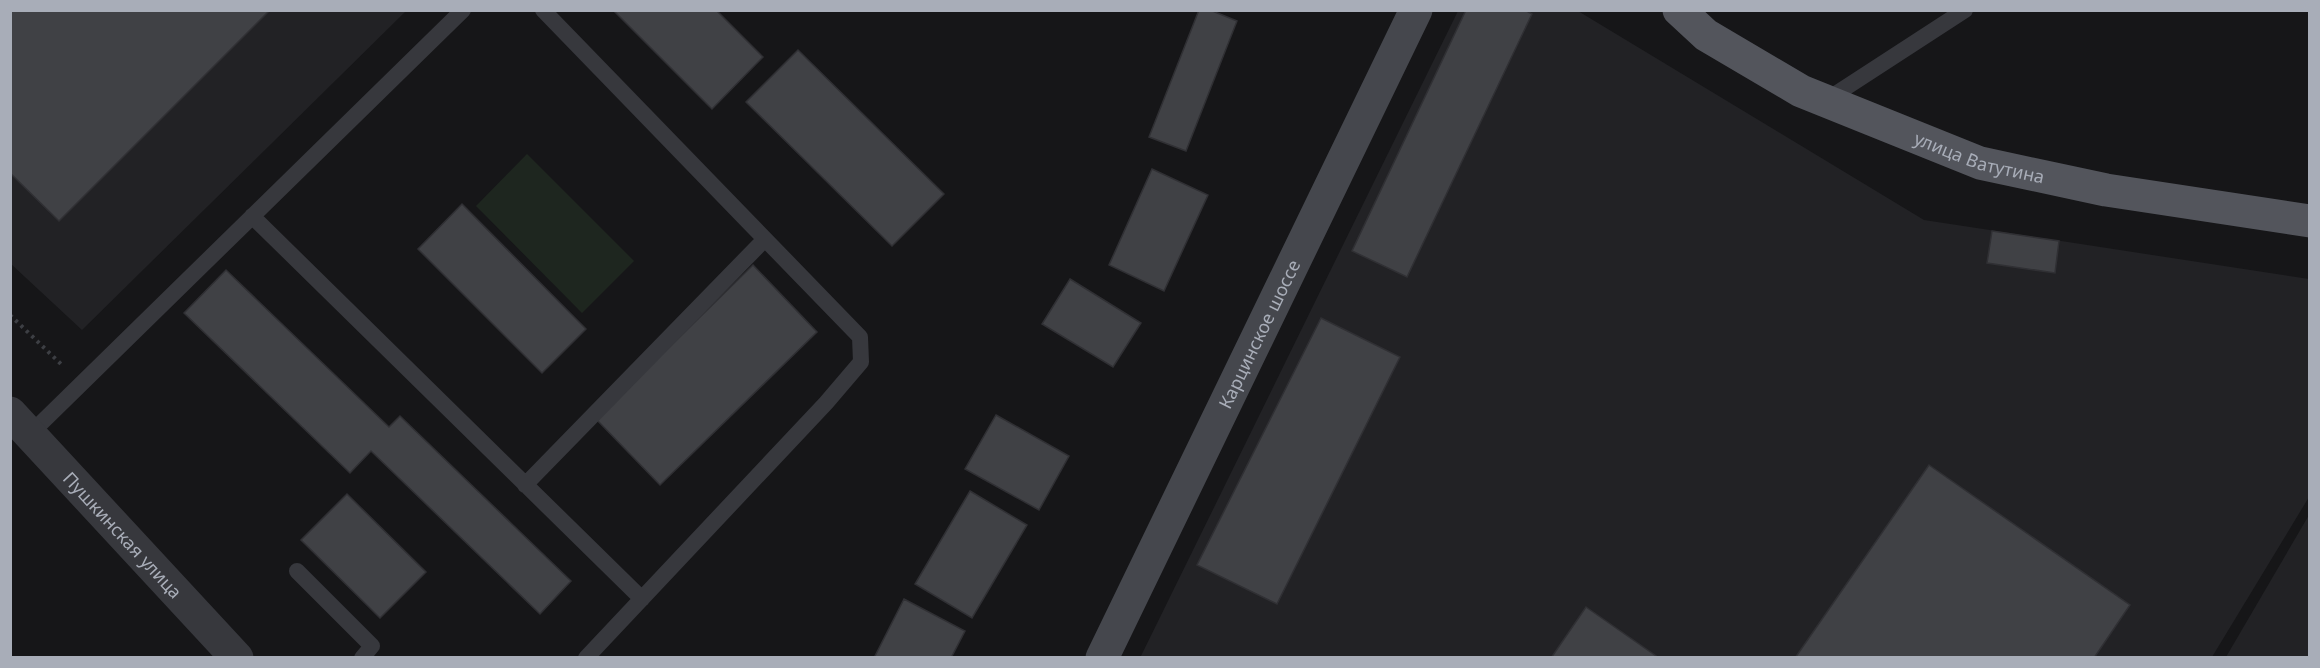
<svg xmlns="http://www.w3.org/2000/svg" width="2320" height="668" viewBox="0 0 2320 668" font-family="'Noto Sans',sans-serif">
<rect width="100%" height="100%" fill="#161618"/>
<path fill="#222225" d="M10,11H406L82,330L11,264Z
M1458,11H1578L1924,220L2309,279V497L2212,657L1140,658Z
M2309,515V657H2226Z"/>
<path fill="#1e261f" d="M527,154L634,261L582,313L476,206Z"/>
<path fill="#404145" stroke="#303034" stroke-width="1.5" d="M10,10H266L268,12L59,221L10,173Z
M613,10H716L763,57L712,109Z
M1199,10H1210L1237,21L1186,151L1149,137Z
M1466,10H1525L1532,14L1407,277L1352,251Z
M798,50L944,194L892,246L746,102Z
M1152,169L1208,195L1164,291L1109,265Z
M462,204L586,329L542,373L418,249Z
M1992,231L2059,241L2055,273L1987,263Z
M753,265L817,332L660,485L596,419Z
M226,270L389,427L400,416L571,581L540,614L371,451L350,473L184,313Z
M1070,279L1141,323L1113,367L1042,324Z
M1321,318L1400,357L1277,604L1197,565Z
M996,415L1069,456L1039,510L965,469Z
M1929,465L2130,605L2094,658H1795Z
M970,491L1027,525L972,618L915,584Z
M347,494L426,572L380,618L301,540Z
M904,599L965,631L951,658H874Z
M1586,607L1659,658H1551Z"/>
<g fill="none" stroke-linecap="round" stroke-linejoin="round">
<path stroke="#3d3f44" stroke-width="4" stroke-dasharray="3 4.5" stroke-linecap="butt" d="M10,315L63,366"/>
<path stroke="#37383d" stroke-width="16" d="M543,10L860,337L861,362L826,403L586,658
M1825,101L1965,10
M252,216L642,599
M31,433L463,10
M525,485L765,239
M297,571L372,646L362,658"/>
<path stroke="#37383d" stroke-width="33" id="s1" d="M10,413L237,658"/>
<path stroke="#45474d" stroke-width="33" id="s2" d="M1102,658L1416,10"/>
<path stroke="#53555c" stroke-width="33" id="s3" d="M1679,10L1706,35L1801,91L1980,163L2106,190L2310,221"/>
</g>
<g text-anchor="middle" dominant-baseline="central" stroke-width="4.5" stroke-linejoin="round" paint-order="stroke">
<g font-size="18" fill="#a8adb8" stroke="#111113">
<text stroke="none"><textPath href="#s3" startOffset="338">улица Ватутина</textPath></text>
<text stroke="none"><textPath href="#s2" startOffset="360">Карцинское шоссе</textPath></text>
<text stroke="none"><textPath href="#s1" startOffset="166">Пушкинская улица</textPath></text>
</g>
</g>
<rect width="2320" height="668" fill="none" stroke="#a8adb8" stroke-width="24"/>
</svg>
